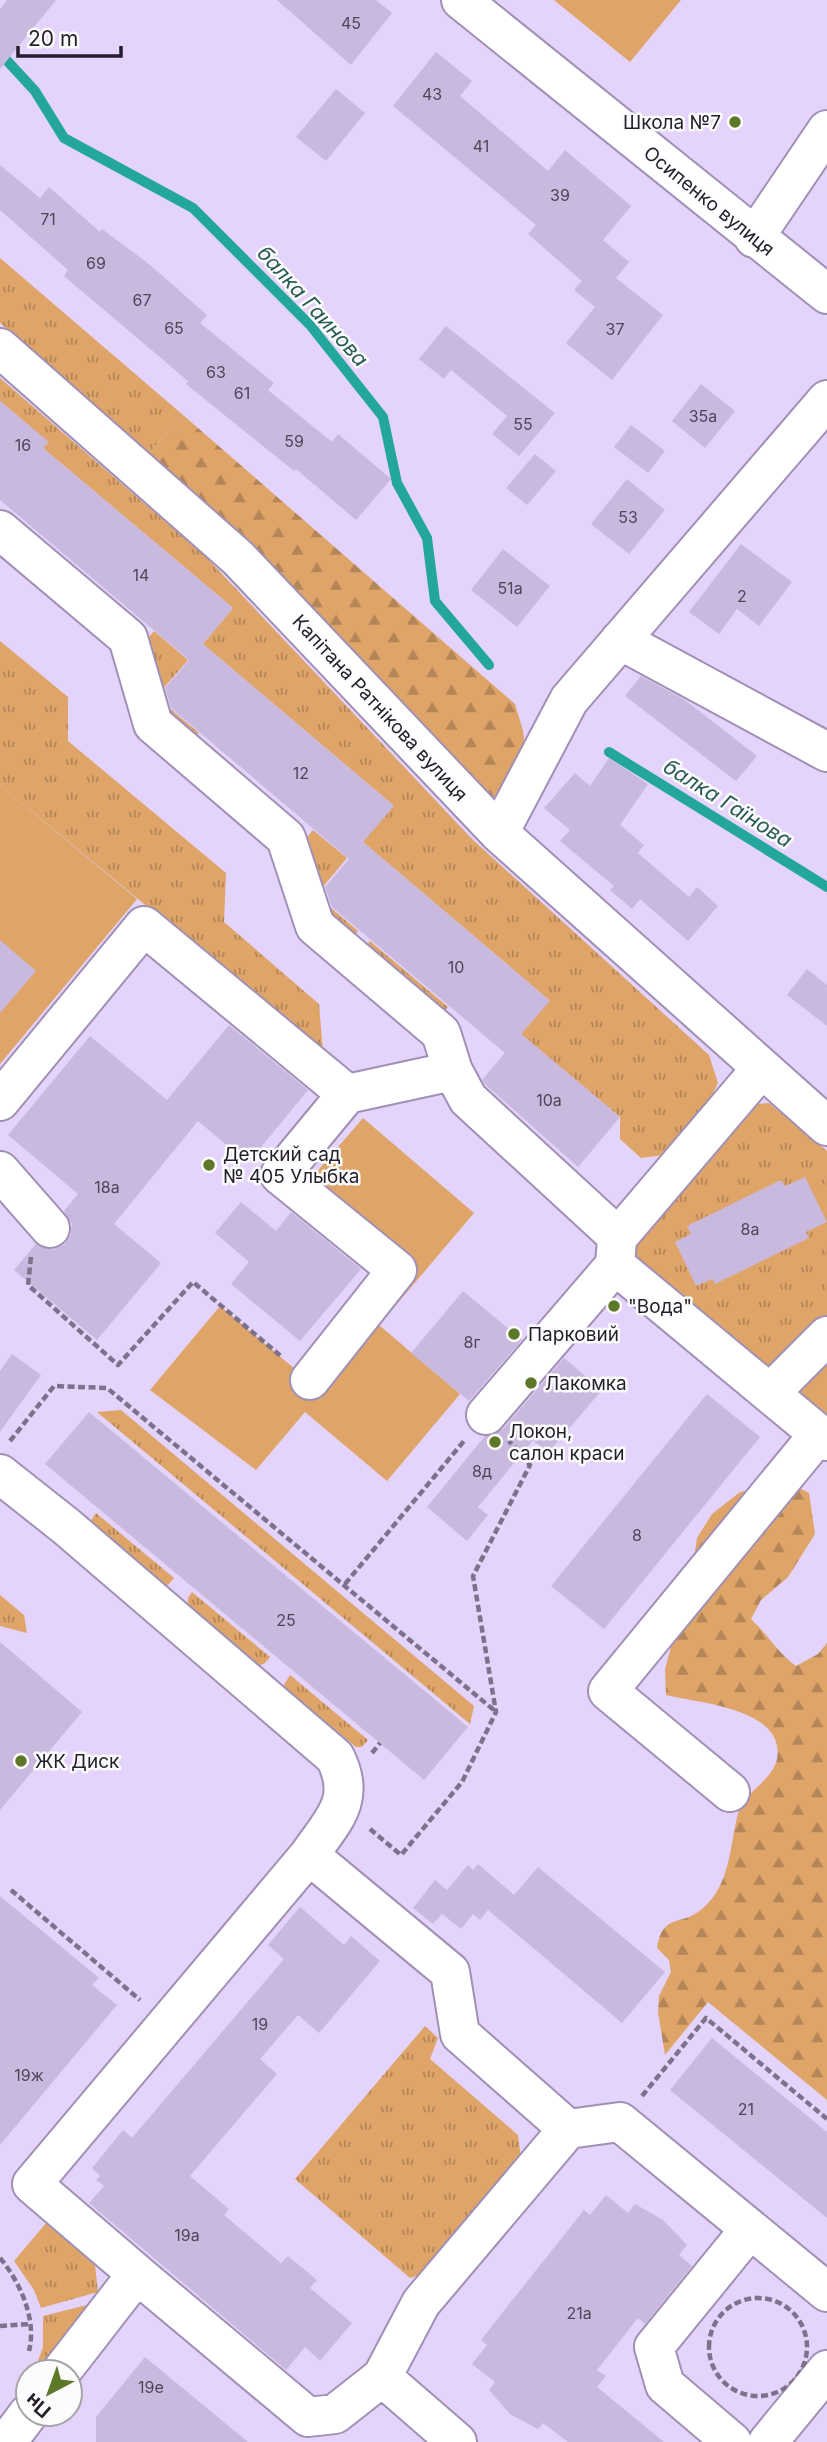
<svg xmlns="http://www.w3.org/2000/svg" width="827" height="2442" viewBox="0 0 827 2442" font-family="Inter,sans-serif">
<defs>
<pattern id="grass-tufts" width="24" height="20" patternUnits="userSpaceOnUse" patternTransform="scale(1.75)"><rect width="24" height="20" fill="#dea468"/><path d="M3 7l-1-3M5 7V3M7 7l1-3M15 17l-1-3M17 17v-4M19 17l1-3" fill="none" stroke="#b48556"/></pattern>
<pattern id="forest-firs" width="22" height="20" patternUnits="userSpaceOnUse" patternTransform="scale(1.75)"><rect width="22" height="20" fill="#dea468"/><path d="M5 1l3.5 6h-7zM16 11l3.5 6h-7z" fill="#b48556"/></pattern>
</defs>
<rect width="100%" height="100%" fill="#e4d3fa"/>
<path fill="url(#grass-tufts)" d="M0,258L183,415L149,453L0,323Z
M0,378L206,557L472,839L709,1055L718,1083L708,1103L664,1155L641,1158L620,1139V1117L521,1034L549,1000L363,842L393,805L203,644L233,608L43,448L48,442L0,401Z
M154,631L188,660L156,697L199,733L192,741L158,719L139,649Z
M0,641L68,697V741L226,873L224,922L319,1004L323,1052L0,785Z
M313,830L347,858L316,895L358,931L351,939L318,917L299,847Z
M370,941L448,1007L442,1014L365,947Z
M769,1103L827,1151V1321L768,1373L636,1268L630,1248L642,1226L756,1104Z
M121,1410L474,1706L470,1724L97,1412Z
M96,1513L174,1578L168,1585H162L90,1522Z
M192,1592L270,1657L264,1664L259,1665L188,1606V1598Z
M0,1595L24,1615L27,1633L0,1626Z
M290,1675L368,1740L362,1747H356L286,1689L284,1685Z
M425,2026L438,2038L430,2059L518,2135L521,2158L430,2272L410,2278L295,2179Z
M47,2222L95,2265L98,2292L41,2308L34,2290L14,2261Z
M95,2303L43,2372H34L43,2347V2316Z"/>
<path fill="url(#forest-firs)" d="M183,415L515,704C518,716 525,731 524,743C524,765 510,796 487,798L262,554L149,453Z
M788,1482L809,1493L815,1534L788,1577L761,1600L751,1619C768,1635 778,1653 796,1666L818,1654L827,1643V2100L708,2002L665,2055L658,2012L659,1996L671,1972L669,1960L657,1948C663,1912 681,1927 702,1909C732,1884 729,1844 739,1810C743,1794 773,1780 777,1759C786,1708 697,1703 666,1695L665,1669L692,1571L697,1538L712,1514L740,1492Z"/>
<path fill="#dea468" d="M554,0H681L630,62Z
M0,785L137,899L0,1064Z
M363,1118L474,1213L379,1325L460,1394L387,1481L305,1412L256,1470L150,1390L220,1306L302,1375L400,1260L308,1182Z
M827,1351V1425L786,1391Z"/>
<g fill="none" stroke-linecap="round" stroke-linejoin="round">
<path stroke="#24a79b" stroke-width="10" d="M0,53L35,91L64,138L193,208L310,325L383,417L397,483L427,538L435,601L489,665
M609,752L827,887"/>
</g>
<path fill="#cab9df" d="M7,0H56L0,69V9Z
M277,0H376L392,13L351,65Z
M436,52L472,81L460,96L548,171L565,150L631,206L603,240L629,262L616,278L663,315L612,380L566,343L595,307L574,290L582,281L528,234L536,225L393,106Z
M336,89L365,113L326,161L296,137Z
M0,165L40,198L49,187L100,232L102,229L149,264L207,315L200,323L274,383L268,390L332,442L338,434L391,479L356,520L296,469L294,471L186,384L188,381L64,276L68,270L0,210Z
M446,326L555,413L519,456L492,434L507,416L451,370L444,379L419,359Z
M701,384L735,411L705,448L672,421Z
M0,401L49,442L43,448L233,608L203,644L394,806L363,842L550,1001L521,1034L620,1117L578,1167L486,1085L482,1080L505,1053L332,907L325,887L349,859L171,708L165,688L189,660L0,500Z
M631,425L665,451L648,473L614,447Z
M535,454L556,471L527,505L506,488Z
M627,479L665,510L629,554L591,524Z
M741,544L792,582L759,626L737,609L719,634L689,612Z
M503,549L550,586L517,627L471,590Z
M641,676L685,700L757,756L736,781L625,696Z
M609,758L648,784L620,825L644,845L638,853L689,897L697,887L718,906L688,941L640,899L632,909L610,890L614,886L560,841L570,830L544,808L575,773L590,786Z
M0,940L36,971L0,1013Z
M807,969L827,985V1026L787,995Z
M229,1025L308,1090L248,1163L198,1121L114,1224L161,1263L97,1340L14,1270L36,1244L54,1250L65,1244L70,1236L72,1224L64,1211L78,1194L8,1135L90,1036L167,1100Z
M805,1177L827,1222L806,1232L809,1238L715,1284L712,1279L696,1286L675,1242L691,1234L687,1226L781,1180L785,1186Z
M241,1202L276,1231L291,1212L361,1269L300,1341L231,1284L249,1262L215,1233Z
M463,1291L522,1340L469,1401L411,1353Z
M12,1354L41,1375L0,1432V1371Z
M564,1358L602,1390L548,1453L533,1440L478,1507L488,1515L467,1541L427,1507L485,1436L503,1429Z
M707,1394L760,1437L604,1629L551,1586Z
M89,1412L468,1727L424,1780L45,1464Z
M0,1642L82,1712L0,1810Z
M478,1864L514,1895L538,1867L665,1972L622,2023L488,1910L480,1920L473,1914L461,1929L442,1914L433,1924L413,1908L435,1880L447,1890L468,1865L473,1870Z
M0,1896L99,1978L92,1985L117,2005L0,2145Z
M300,1907L344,1945L351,1936L380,1961L319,2033L298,2015L260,2059L277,2074L190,2176L229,2209L224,2215L281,2263L288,2256L317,2280L310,2288L352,2323L320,2361L305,2347L286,2370L89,2203L104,2186L96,2180L100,2176L92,2168L123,2130L132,2138L284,1959L268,1945Z
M712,2038L827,2132V2218L670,2090Z
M606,2195L628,2213L635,2204L663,2220L687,2245L679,2255L692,2266L645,2324L638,2318L597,2370L606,2376L597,2387L664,2442H568L543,2423L538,2429L510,2414L489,2390L495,2382L472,2364L487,2345L481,2340L506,2308L584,2210L590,2215Z
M145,2357L248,2442H96V2417Z"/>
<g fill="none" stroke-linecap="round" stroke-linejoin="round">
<defs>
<path id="minor" d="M461,0L827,294
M754,238L827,130
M0,348L238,558L499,833L827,1126
M0,530L128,638L153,724L286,838L315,926L441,1033L453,1071L468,1099L618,1237L760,1070
M620,640L827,752
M499,833L569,700L827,400
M0,1101L144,926L347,1094
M0,1171L50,1228
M615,1265L827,1441
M310,1380L397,1270L280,1175L347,1094L453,1071
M770,1393L827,1336
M486,1415L615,1265L617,1239
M0,1474L67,1527L335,1757C357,1800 333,1820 309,1855L32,2184L137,2274L61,2372
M730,1792L608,1691L819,1434
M309,1855L450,1972L460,2034L568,2129L620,2122L827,2292
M137,2274L308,2417L335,2414L382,2377L421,2303L568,2129
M382,2377L457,2442
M7,2442L28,2414
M732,2442L665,2385L654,2347L750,2229
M768,2442L827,2370"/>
</defs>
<use href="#minor" stroke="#a190b5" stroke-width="42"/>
<path stroke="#7d728b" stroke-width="4.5" stroke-dasharray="7 3.5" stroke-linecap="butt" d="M31,1257L28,1285L118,1365L193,1282L282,1357
M10,1441L54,1386L107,1388L495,1711
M345,1584L464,1441
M372,1753L380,1743
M370,1829L401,1855L462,1782L496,1712L473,1576L530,1465L509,1441
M11,1890L140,2000
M642,2096L706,2018L827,2119
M0,2258C20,2282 37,2319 29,2351
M709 2347a49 49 0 1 1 98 0a49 49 0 1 1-98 0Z
M0,2326L30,2324"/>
<use href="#minor" stroke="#fff" stroke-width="38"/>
</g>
<g fill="#5e782a" stroke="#fcfcfc" stroke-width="2.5">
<circle cx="735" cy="122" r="7"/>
<circle cx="209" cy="1165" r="7"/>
<circle cx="614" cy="1306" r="7"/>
<circle cx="514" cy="1334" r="7"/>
<circle cx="531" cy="1383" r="7"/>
<circle cx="495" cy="1442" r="7"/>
<circle cx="21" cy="1761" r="7"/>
</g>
<g text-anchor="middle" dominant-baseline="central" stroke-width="5" stroke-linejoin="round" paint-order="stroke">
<g font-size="16" fill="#4e4559">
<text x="351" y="23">45</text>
<text x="432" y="94">43</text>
<text x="481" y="146">41</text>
<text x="560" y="195">39</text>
<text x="48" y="219">71</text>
<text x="96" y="263">69</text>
<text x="142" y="300">67</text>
<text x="174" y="328">65</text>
<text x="615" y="329">37</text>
<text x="216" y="372">63</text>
<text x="242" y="393">61</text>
<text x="703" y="416">35а</text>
<text x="523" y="424">55</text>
<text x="294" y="441">59</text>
<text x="23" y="445">16</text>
<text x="628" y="517">53</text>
<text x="141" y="575">14</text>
<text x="510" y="588">51а</text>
<text x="742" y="596">2</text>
<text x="301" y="773">12</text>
<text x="456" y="967">10</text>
<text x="549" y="1100">10а</text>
<text x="107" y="1187">18а</text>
<text x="750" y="1229">8а</text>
<text x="472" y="1342">8г</text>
<text x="482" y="1471">8д</text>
<text x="637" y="1535">8</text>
<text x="286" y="1620">25</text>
<text x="260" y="2024">19</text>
<text x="29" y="2075">19ж</text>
<text x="746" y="2109">21</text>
<text x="187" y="2235">19а</text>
<text x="579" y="2313">21а</text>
<text x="151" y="2387">19е</text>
</g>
<g font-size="19" fill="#251e2c" stroke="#fcfcfc" text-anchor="start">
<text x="721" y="122" text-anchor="end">Школа №7</text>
<text x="223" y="1154">Детский сад<tspan x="223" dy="22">№ 405 Улыбка</tspan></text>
<text x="628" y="1306">"Вода"</text>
<text x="528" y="1334">Парковий</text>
<text x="545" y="1383">Лакомка</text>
<text x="509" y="1431">Локон,<tspan x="509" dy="22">салон краси</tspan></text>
<text x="35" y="1761">ЖК Диск</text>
</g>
<g font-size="19" fill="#251e2c" stroke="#fcfcfc">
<text transform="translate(709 201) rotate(39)">Осипенко вулиця</text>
<text transform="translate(380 708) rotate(47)">Капітана Ратнікова вулиця</text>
</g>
<g font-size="21" font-style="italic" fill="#285b55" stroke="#fcfcfc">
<text transform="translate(313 306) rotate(48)">балка Гаинова</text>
<text transform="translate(728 803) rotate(32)">балка Гаїнова</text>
</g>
</g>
<g transform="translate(49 2393) rotate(221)"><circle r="33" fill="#fcfcfc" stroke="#a6a3a9" stroke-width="2"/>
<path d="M0-5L12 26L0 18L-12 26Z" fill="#5e782a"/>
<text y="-10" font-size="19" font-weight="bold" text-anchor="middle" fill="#251e2c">Пн</text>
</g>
<path d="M18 46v10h103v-10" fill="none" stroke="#251e2c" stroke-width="3.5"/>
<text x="28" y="46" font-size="21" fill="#251e2c" stroke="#fcfcfc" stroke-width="5" paint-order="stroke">20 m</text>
</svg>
